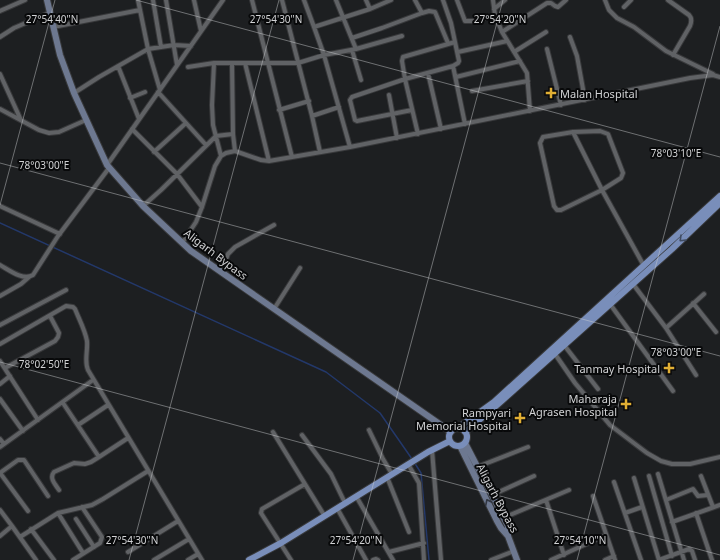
<svg xmlns="http://www.w3.org/2000/svg" width="720" height="560" viewBox="0 0 720 560" font-family="'Noto Sans',sans-serif">
<rect width="100%" height="100%" fill="#1d1f21"/>
<g fill="none" stroke-linecap="round" stroke-linejoin="round">
<path stroke="#23386a" stroke-width="1.5" d="M0,223L326,372L380,413L412,459
M414,462L421,473L429,560"/>
<defs>
<path id="minor" d="M153,0L161,47
M166,0L177,65
M194,0L201,31
M252,0L292,157
M282,0L312,116L320,152
M304,0L314,27
M336,0L356,49
M366,0L370,9
M415,0L422,13L429,11L435,12L448,43
M443,0L451,23L459,61L458,63L453,66L405,79L402,61L403,57L455,42
M457,0L465,21H474L495,15
M493,0L495,15L502,32L527,73L530,111
M605,0L609,10L617,18L634,27L666,51L713,74
M668,0L689,15C692,18 692,21 690,26L673,55
M624,7L631,0
M494,9L505,0
M0,11L25,0
M53,27L140,10
M502,32L547,3H551L555,6L558,7L566,0
M0,37L14,28L49,13
M570,37L577,56L585,100
M352,38L382,28L422,13
M547,49L561,105
M352,50L361,80
M458,52L507,41
M514,52L546,32
M214,63L212,105L213,125L221,156
M232,63L233,134L235,151
M245,63L269,161
M118,66L139,119
M453,66L465,124
M188,67L214,63H298L324,55L356,49L402,36
M428,73L441,129
M0,74L20,118
M456,77L520,61
M160,90L148,49L174,45L191,46
M472,91L528,81
M158,92L206,145
M74,93L99,77L148,49L138,0
M389,95L397,138
M130,98L145,92
M0,109L39,130L49,133L59,132L86,120
M279,110L309,101
M412,110L357,121L355,120L350,100L352,97L405,79L418,134
M312,116L339,107
M132,129L177,174L202,207
M573,132L600,131L608,134L623,173L621,178L602,190L561,210H557L554,206L540,143L543,137L573,132L602,190L644,266
M350,147L324,55L314,27L370,9L391,0
M154,152L186,123
M107,165L223,0
M0,206L60,234
M143,206L161,190L216,136L233,134
M182,243L196,222L202,207L215,166L221,156L226,153L235,151L261,160L269,161L350,147L690,78L713,75L720,77
M0,265C9,270 23,281 33,275L58,236L109,168
M221,272L228,254L235,247L274,225
M633,284L666,328L704,294
M0,296L21,284L29,277
M693,303L716,332
M610,304L673,391
M274,309L300,268
M0,325L66,290
M666,328L696,375
M0,344L66,306L73,307L75,309C79,319 85,330 87,341C88,351 84,361 88,370L202,560
M564,345L598,389
M555,354L575,383L610,425L647,453L661,461L672,464H690L720,457
M0,361L38,420
M5,368L55,341L58,337L59,333L50,316
M0,384L10,376
M0,399L23,431
M63,403L99,457L128,438
M78,425L108,405
M369,430L383,459L392,474
M273,432L324,515
M302,435L331,474L345,503
M0,439L4,444
M0,447L93,380
M432,450L441,560
M408,464L419,483L424,560
M477,467L528,447
M658,474L684,560
M649,476L672,556
M701,476L713,507
M387,477L409,532
M634,478L659,560
M614,482L641,560
M59,490C55,484 49,478 54,472L74,463L85,464L91,462L99,457
M492,495L534,476
M356,496L393,560
M593,496L615,560
M546,500L564,555
M666,500L693,489L698,496L708,495
M337,508L366,560
M0,510L12,526L0,536
M28,511L0,473L18,460H24L48,496
M58,513L83,553
M625,513L642,507
M696,513L712,560
M503,518L569,490
M76,519L94,547
M672,522L720,505
M12,526L36,560
M31,529L54,560
M20,537L58,513L92,505L103,499L148,471
M128,552L178,521
M389,552L424,543
M73,560L100,543L102,537L82,507
M154,560L189,539
M188,560L198,554
M291,560L261,513L262,509L305,484
M373,560L376,559L378,560
M491,560L514,551
M551,560L606,535
M605,560L614,556
M659,560L689,549L692,551L695,560"/>
<path id="secondary" d="M47,0L60,55L74,93L107,165L143,206L191,251L451,432
M465,443L508,526V536
M460,446L497,521L501,528L508,536L517,560"/>
<path id="primary" d="M458,428L494,402L720,196
M449 437a9 9 0 1 1 18 0a9 9 0 1 1-18 0Z
M465,432L497,405L672,249L720,203
M249,560L281,543L428,452L450,441"/>
</defs>
<use href="#minor" stroke="#38393b" stroke-width="6"/>
<use href="#secondary" stroke="#38393b" stroke-width="8"/>
<use href="#primary" stroke="#38393b" stroke-width="8"/>
<use href="#minor" stroke="#606265" stroke-width="4"/>
<use href="#secondary" stroke="#6d7890" stroke-width="6"/>
<use href="#primary" stroke="#798eba" stroke-width="6"/>
</g>
<defs><path id="oneway-chevron" d="M-2-3.5L2.5 0L-2 3.5" fill="none" stroke-width="1.6" stroke-linecap="round" stroke-linejoin="round"/></defs>
<use stroke="#404c62" href="#oneway-chevron" transform="translate(682 239) rotate(136)"/>
<use stroke="#303540" href="#oneway-chevron" transform="translate(488 502) rotate(-116)"/>
<path fill="none" stroke="#d1d2d4" stroke-width="1" stroke-opacity="0.45" d="M136,0L720,157M0,163L720,356M0,205L55,0M0,362L720,555M129,560L279,0M353,560L503,0M577,560L720,26"/>
<g fill="#e1af34" stroke="#08090a" stroke-width="1.5">
<path d="M549 87h4v4h4v4h-4v4h-4v-4h-4v-4h4z"/>
<path d="M667 362h4v4h4v4h-4v4h-4v-4h-4v-4h4z"/>
<path d="M624 398h4v4h4v4h-4v4h-4v-4h-4v-4h4z"/>
<path d="M518 412h4v4h4v4h-4v4h-4v-4h-4v-4h4z"/>
</g>
<g text-anchor="middle" dominant-baseline="central" stroke-width="4" stroke-linejoin="round" paint-order="stroke">
<g font-size="11" fill="#d1d2d4" stroke="#08090a" text-anchor="end">
<text x="560" y="93" text-anchor="start">Malan Hospital</text>
<text x="660" y="368">Tanmay Hospital</text>
<text x="617" y="398">Maharaja<tspan x="617" dy="13">Agrasen Hospital</tspan></text>
<text x="511" y="412">Rampyari<tspan x="511" dy="13">Memorial Hospital</tspan></text>
</g>
<g font-size="11" fill="#d1d2d4" stroke="#08090a">
<text transform="translate(216 254) rotate(37)">Aligarh Bypass</text>
<text transform="translate(498 498) rotate(62)">Aligarh Bypass</text>
</g>
</g>
<g font-size="10" text-anchor="middle" fill="#d1d2d4" stroke="#08090a" stroke-width="4" stroke-linejoin="round" paint-order="stroke">
<text x="52" y="23">27°54'40"N</text>
<text x="276" y="23">27°54'30"N</text>
<text x="500" y="23">27°54'20"N</text>
<text x="676" y="157">78°03'10"E</text>
<text x="44" y="169">78°03'00"E</text>
<text x="676" y="356">78°03'00"E</text>
<text x="44" y="368">78°02'50"E</text>
<text x="132" y="544">27°54'30"N</text>
<text x="356" y="544">27°54'20"N</text>
<text x="580" y="544">27°54'10"N</text>
</g>
</svg>
